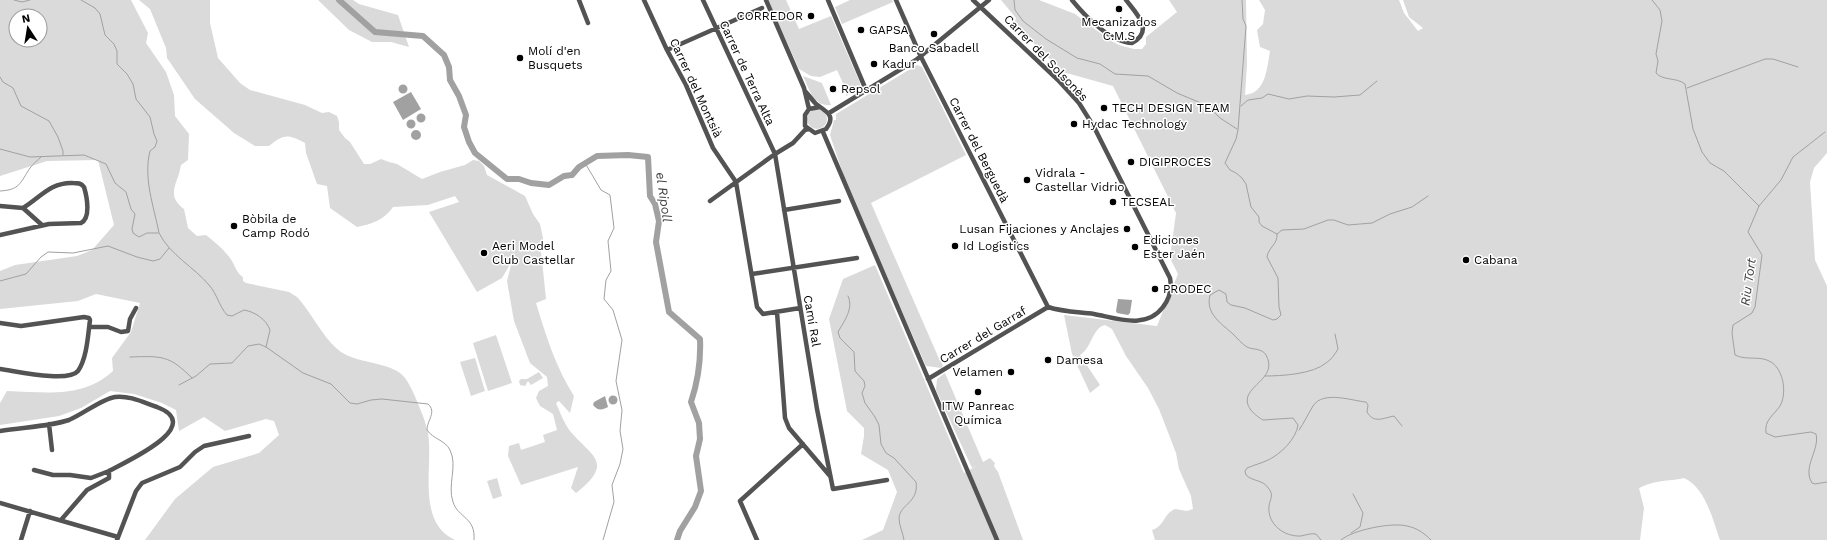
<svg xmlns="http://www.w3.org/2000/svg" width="1827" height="540" viewBox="0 0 1827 540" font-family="'Work Sans',sans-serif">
<rect width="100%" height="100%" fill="#fff"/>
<path fill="#dadada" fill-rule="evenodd" d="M0,0H131L148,33L146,43L166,72L174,95L175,116L189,134L188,160L181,165C178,184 165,195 184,209L188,228L197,236L206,235C216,243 225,250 232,261C236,268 236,272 243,277V281L246,283L289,292L297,297C312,313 324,340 341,352C359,364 394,362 405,378C413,389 418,404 423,416C426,424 429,435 429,443C431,474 419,524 455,540H145L175,499L213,467L259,453L279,435L274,421L266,419L225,431L204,417L179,431L176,410L162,403L134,394L110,391L81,408L59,416L0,425V403L7,391C46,392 82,399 113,371L112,358L131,332L140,303L96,294L78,301L0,309V271L15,265L77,256L92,250L114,225L98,160L47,161L0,176ZM16,16H40V40H16Z
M139,0H210V23L218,58L240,83L250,90L305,105L322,113L329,112L337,116L339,122V130L345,138L350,142L364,164H370L381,159L389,162L397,164L422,179L440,172L465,165L473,160L479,161L484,166L487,175L525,196L533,214L540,224L544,243L541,251L546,299L536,303C546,336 556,368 574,396L570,413L559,401L556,403C560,412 564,423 570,431C592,457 615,462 576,493L571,488L578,467L521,485L508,456L509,446L519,443L521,450L545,442L543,435L557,430L553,414L540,406L536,398L539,391L548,386L547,377L530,363L514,321L507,281L512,261L502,278L477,292L429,212L459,202L455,196L428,205L393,207C384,220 372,224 357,227L330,208L327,186L317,184L306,153L305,143C288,134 284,134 269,146H255L234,133L195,99L167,58L166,48L150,9Z
M318,0H353L359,4L398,15L409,47L391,42H372L349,30Z
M768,0H786L799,29L831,16L860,83V88L846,96V90L837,70L820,77L811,76L799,69Z
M850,0H892L893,2L842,24L835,7Z
M1001,0H1039L1075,14L1108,39L1119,45L1134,49H1142L1146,44V37L1177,12L1169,0H1246L1247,64L1245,95C1266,93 1267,68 1270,51L1260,47L1257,30L1263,24L1265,10L1259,0H1399L1404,13L1418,31L1423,28L1409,17L1403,0H1827V153L1814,168L1810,182L1815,260L1827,286V540H1720C1713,520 1705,487 1684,478C1666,482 1658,479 1639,488L1644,508L1640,540H1155L1152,530C1165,526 1163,514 1175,509L1187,511L1193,509L1191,496L1179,469L1176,453L1159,409L1148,388L1126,356L1112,329L1105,325C1092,328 1092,348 1080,355L1100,385L1090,393L1072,354L1064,315L1157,326L1178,274L1170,258L1176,213L1113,86L1063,72L1014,24L1016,18Z
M917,65L922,67L966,155L871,203L940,361H941L943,366L941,368L926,366L846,183L830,135L834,120H836V114Z
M803,76L822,83L831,105C813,107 809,88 803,76Z
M807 119a10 10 0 1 1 20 0a10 10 0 1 1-20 0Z
M875,265L964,473L978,465L972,468L936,390L937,379L945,373L983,462L990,458L995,463L994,466L998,472L1023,540H862L883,530L897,492L888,470L861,454L864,436V428L847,411L829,319L843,279Z
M496,335L512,383L488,391L473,343Z
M475,358L485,391L471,396L460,362Z
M539,372L543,378L531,385L528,381L525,386L520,385L519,381L521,379H527Z
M497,478L502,496L493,499L487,481Z"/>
<path fill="#a1a1a1" d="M398.5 89a4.5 4.5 0 1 1 9 0a4.5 4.5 0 1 1-9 0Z
M411,92L421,109L403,120L393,102Z
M416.5 118a4.5 4.5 0 1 1 9 0a4.5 4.5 0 1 1-9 0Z
M406.5 124a4.5 4.5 0 1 1 9 0a4.5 4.5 0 1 1-9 0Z
M411 135a5 5 0 1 1 10 0a5 5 0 1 1-10 0Z
M1118,299L1132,300L1130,313L1128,315L1117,313L1116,311Z
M608.5 400a4.5 4.5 0 1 1 9 0a4.5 4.5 0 1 1-9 0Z
M605,396L608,407C602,410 598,411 593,405L594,402Z"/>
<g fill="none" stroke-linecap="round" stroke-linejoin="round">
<path stroke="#a1a1a1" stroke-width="1" d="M14,0L22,2L30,0
M81,0L95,8L100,14L105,35L114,44L117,51V64L127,74L133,84L136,99L150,117L154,134L157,141L155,147L150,151C143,178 154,207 159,233C170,255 194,267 209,285C217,294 219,306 227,315L232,316L244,310C255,312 266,319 270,330L266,347
M1014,0L1015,10L1023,21L1046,39L1077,58L1100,64L1115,74L1148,76L1177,93L1208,106L1220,118L1237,129
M1242,0L1243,19L1246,26L1238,130L1236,139L1225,163L1230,170L1236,173L1242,178L1246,184L1251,207L1259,217V222L1262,226L1277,234C1278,244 1268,248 1267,257L1278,278L1279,307L1281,315L1277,319L1273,320L1245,308L1231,305L1227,302L1226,294L1219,290L1210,295C1205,314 1222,324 1233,334C1238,339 1242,344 1247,347C1253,350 1262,348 1266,355C1277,375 1253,383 1248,396C1244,407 1256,416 1263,420L1293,418L1298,425C1296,439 1281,454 1268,460C1262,463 1254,465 1247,468L1245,471L1246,475C1253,482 1263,479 1269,489C1274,495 1270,499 1269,506C1267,524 1284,537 1301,536C1306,535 1311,533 1316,534L1321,540
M1652,0L1660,10L1662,21L1656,54L1658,61L1656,73C1663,81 1676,77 1685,84L1693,129L1702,152L1710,163L1724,171L1759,206L1748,232L1762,255L1755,307L1752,313L1733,325L1732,333L1735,355C1747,361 1760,355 1771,362C1784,370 1787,394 1780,406C1774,415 1764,420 1766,433L1775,437L1811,432L1816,434C1820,450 1802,467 1812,483L1815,484L1827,482
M0,77L3,82L13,88L21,106L49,121L58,137L63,151V155
M1687,88L1765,59H1773L1798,67
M1241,106L1248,100L1262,98L1268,94L1289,99L1307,96L1334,97L1360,95L1377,81
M0,149L30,157L84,155L106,164L115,183L126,192L131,209L135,214L132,229L133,233L139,237L147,233H158
M585,163L601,190L610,195L614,228L608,241L611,271L606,280L604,299L613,310L622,340L616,381L622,410L620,431L623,449L620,464L612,485L614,502L603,540
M0,191C20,190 20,183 30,168C33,164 38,160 41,157
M1759,206L1781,180L1793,157L1825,132
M1277,234L1282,230L1304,229L1328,220H1334L1348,225L1372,223L1390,214L1412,207L1428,196
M0,281L26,274L41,257L48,252L73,253L108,246L137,257L153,261L160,259L169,248
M848,296C854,309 844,321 838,332L840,338L854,352L855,371L864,381L865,386L862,393L865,403L875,417L879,425L881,444L886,453L894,458L916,482C919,503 900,504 899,518C899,525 903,533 904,540
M130,357C162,356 169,355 192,378
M1265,376C1282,376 1313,374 1326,363C1331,360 1335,354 1338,349L1335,334
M179,385L196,376L210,364L232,363L248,346L259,344L266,347L303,373L331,384L350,403L357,404L371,400L382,399L428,404C437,412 427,420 427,430C433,439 445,440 450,450C458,466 447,485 453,502C458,518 476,517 474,540
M1299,430C1304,423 1308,414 1313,406C1323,390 1353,401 1366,402L1368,405L1367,412C1374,424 1383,418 1394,416L1402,426
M1351,533L1360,527L1363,513L1353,494
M1341,540C1352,530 1392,522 1407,526C1417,528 1424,533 1431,540"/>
<path stroke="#a1a1a1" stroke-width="6" d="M339,0L375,32L423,36L444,55L449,67L450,80L459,96L466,115L464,127L469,142L475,153L507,179H519L531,183L549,185L564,176L572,175L579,167L597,156L628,155L648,157L650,196L655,204L659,221L656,242L669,312L700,339C701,361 698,381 691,402L699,423L700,439L696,456L701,491L695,507L680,531L677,540"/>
<path stroke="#535353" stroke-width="4.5" d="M579,0L588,23
M644,0L667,50L686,85L713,148L736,182L757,307L763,314L800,308
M703,0L775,154L817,409L833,489L887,480
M766,0L804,88L809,109
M828,0L866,90
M896,0L921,57L1048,307
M973,0L1058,80L1079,103L1094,127L1170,278C1172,289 1170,298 1163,307C1146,330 1116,318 1094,314C1079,312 1063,312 1048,307
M1072,0C1084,15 1111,43 1132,43C1155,31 1136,13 1126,0
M667,50L762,8
M805,91C809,95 812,100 816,104C825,111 837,115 826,129L815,133L805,126V115L809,109L820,107
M829,113L916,60L989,0
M823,132L997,540
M710,201L775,154L793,143L805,130L808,129
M0,206L23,208C40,198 50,182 73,183C78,183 81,183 84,187C87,197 91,218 81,223L49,224L0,235
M23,208L42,225
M784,210L839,201
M752,274L857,258
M777,312L785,418L789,428L830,476
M0,323L21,326L84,317L89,318L90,320C88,335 87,358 78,371C68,383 16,371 0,369
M89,327H108L121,332L128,331L130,319L136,308
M928,379L1048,307
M49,424L52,450
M0,431C22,427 48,427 69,420C83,414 102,399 115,397C129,395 145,403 157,407C207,426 125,462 109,471V478L87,490L61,520
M34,470L53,475H70L91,478L109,471
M0,503L118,537
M21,540L30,511
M117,540L136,491L142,483L180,467L195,452L204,446L249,436
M757,540L740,501L803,444"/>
</g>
<g fill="#000" stroke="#fff" stroke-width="1.5">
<circle cx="1119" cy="9" r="4"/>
<circle cx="811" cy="16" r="4"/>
<circle cx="861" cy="30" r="4"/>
<circle cx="934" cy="34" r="4"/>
<circle cx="520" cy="58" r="4"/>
<circle cx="874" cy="64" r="4"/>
<circle cx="833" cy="89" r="4"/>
<circle cx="1104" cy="108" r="4"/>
<circle cx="1074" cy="124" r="4"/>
<circle cx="1131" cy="162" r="4"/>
<circle cx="1027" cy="180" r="4"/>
<circle cx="1113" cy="202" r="4"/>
<circle cx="234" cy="226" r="4"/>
<circle cx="1127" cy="229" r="4"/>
<circle cx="955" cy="246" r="4"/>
<circle cx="1135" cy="247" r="4"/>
<circle cx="484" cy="253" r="4"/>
<circle cx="1466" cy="260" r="4"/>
<circle cx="1155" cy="289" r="4"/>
<circle cx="1048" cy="360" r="4"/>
<circle cx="1011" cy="372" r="4"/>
<circle cx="978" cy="392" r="4"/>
</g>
<g text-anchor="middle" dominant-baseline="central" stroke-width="3" stroke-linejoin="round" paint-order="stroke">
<g font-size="12" fill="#000" stroke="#fff" text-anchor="start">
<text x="803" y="16" text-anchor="end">CORREDOR</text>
<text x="1119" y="22" text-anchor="middle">Mecanizados<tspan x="1119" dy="14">C.M.S</tspan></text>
<text x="869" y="30">GAPSA</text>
<text x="934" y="48" text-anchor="middle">Banco Sabadell</text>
<text x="528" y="51">Molí d'en<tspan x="528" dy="14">Busquets</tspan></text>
<text x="882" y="64">Kadur</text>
<text x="841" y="89">Repsol</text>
<text x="1112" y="108">TECH DESIGN TEAM</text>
<text x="1082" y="124">Hydac Technology</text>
<text x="1139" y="162">DIGIPROCES</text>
<text x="1035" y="173">Vidrala -<tspan x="1035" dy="14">Castellar Vidrio</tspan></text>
<text x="1121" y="202">TECSEAL</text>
<text x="242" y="219">Bòbila de<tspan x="242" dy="14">Camp Rodó</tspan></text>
<text x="1119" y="229" text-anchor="end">Lusan Fijaciones y Anclajes</text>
<text x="1143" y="240">Ediciones<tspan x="1143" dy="14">Ester Jaén</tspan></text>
<text x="492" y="246">Aeri Model<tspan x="492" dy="14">Club Castellar</tspan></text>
<text x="963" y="246">Id Logistics</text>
<text x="1474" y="260">Cabana</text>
<text x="1163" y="289">PRODEC</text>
<text x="1056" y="360">Damesa</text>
<text x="1003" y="372" text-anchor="end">Velamen</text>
<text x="978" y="406" text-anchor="middle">ITW Panreac<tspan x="978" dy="14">Química</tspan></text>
</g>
<g font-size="12" fill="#000" stroke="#fff">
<text transform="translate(1046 58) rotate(46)">Carrer del Solsonès</text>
<text transform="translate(747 73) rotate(65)">Carrer de Terra Alta</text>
<text transform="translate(696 88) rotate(65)">Carrer del Montsià</text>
<text transform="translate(979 150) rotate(63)">Carrer del Berguedà</text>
<text transform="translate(812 321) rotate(80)">Camí Ral</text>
<text transform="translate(983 335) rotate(-31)">Carrer del Garraf</text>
</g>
<g font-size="13" font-style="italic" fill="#424242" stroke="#fff">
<text transform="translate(664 197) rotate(82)">el Ripoll</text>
<text transform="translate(1748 282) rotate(-82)">Riu Tort</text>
</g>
</g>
<g transform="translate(28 28) rotate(348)"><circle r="19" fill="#ffffff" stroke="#999999"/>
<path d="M0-3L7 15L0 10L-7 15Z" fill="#000000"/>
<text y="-6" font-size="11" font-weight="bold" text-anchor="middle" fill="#000000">N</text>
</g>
</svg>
